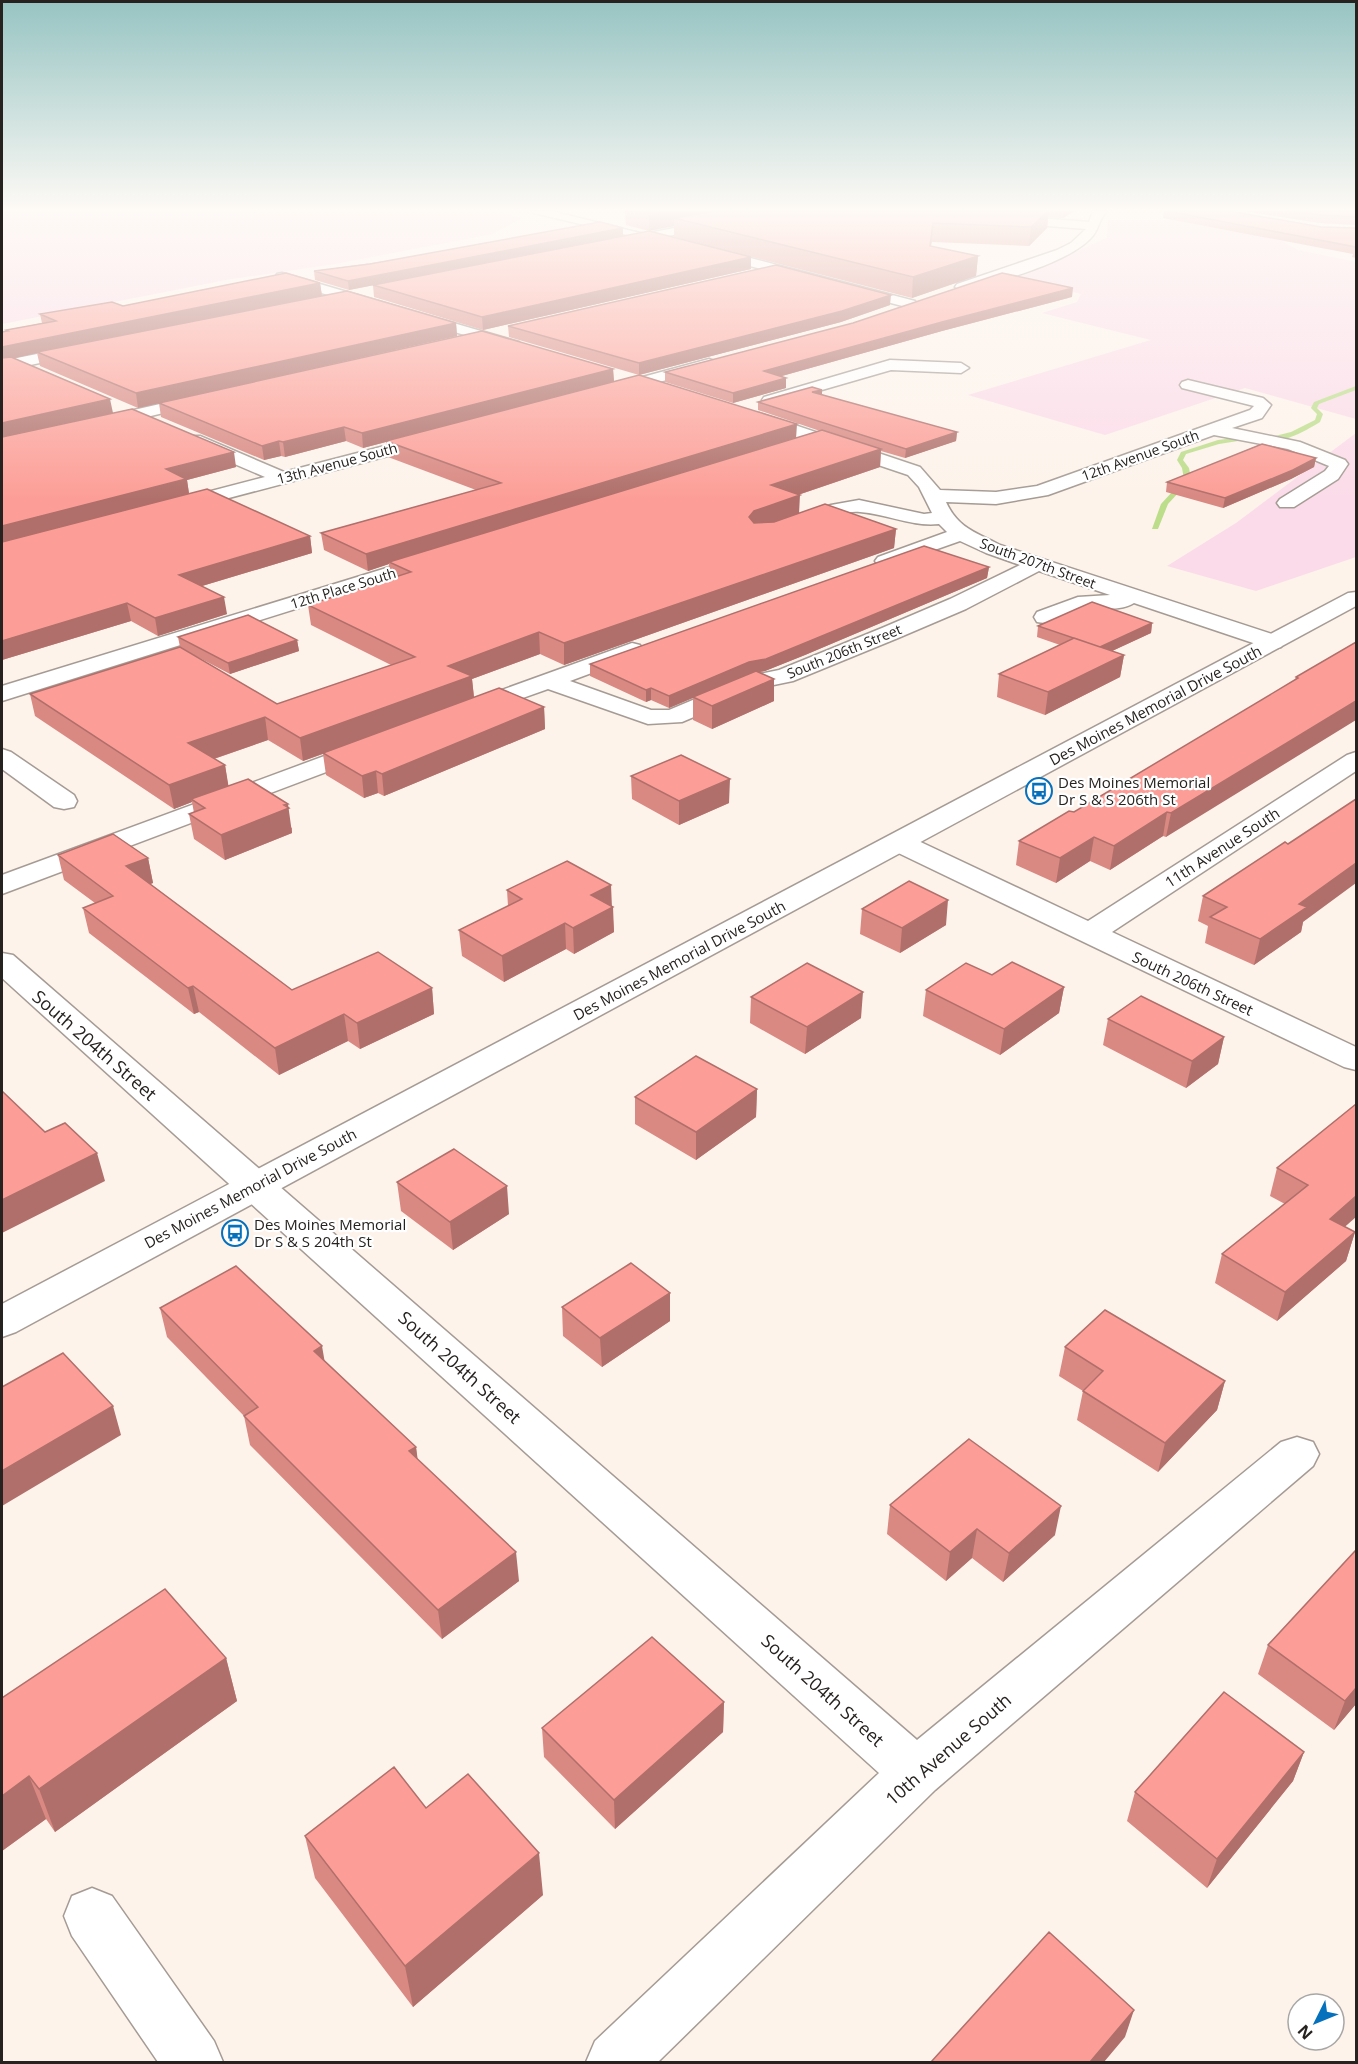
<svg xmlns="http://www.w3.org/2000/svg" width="1358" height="2064" viewBox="0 0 1358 2064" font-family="'Open Sans',sans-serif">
<rect width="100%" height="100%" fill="#fdf3eb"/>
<path fill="#fbdbe9" d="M2,211H497L522,218L492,234L335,264L226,280L2,324Z
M1108,220H1177L1238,230L1281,241L1298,250L1356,262V419L1245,388L1105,435L968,395L1151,340L1042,313L1077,302L1081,294L1020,277L1107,238Z
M1356,433V557L1256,591L1167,566L1236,523Z"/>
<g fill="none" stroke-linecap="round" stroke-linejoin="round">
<path fill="#bcdd8a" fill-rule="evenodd" d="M1356,386V390L1319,404L1317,408L1323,414L1320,422C1305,431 1280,446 1263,439L1291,432L1315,420L1317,414L1311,408L1314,402Z
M1249,436L1251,437V439L1219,444L1186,454L1183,460L1189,468L1191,479L1168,504L1158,529H1152L1161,504L1184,479L1182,468L1177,460L1181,452L1218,440Z"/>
<defs>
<path id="minor" d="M532,211H551L644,234L760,211H781L775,214L615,247L609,243L611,240L631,236L534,213Z
M949,211L1089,222L1093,211H1107C1099,218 1099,230 1091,238C1068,263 995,283 962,291L955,287L957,284L1057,250L1071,243L1086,229L995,222L950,213Z
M708,247L915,301L917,304L910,308L704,254L702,251L704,248Z
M282,273L519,342L521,345L519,348H509L277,280L275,277L277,274Z
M82,345L90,350L87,353L2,371V361Z
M709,359L714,361L717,364L714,367L608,396L600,391L602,388Z
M890,360L961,363L969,368L961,373L891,370L770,405L762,400L764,397Z
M1188,380L1263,398L1271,405L1262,418L1232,428L1300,442L1345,460L1348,464L1338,479L1294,507H1280L1277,503L1280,499L1325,471L1329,466L1288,449L1214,435L1048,495L996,504L946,502C958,528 975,532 1000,545L1281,637L1284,642L1281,647L1273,649L1265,647L1134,603C1120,612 1099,607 1082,610C1067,613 1054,626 1037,622L1034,617L1037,612L1078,597L1110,595L1039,571L966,609L898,638L793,681L764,687L682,722L648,724L548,689L469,717L460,715L457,710L460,705L632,643L640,645L643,650L640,655L570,681L651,710H669L750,676L779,670L882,628L950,599L1020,565L986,553L960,541L892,565L885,567L878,565L875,561L878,557L947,532L939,524C912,527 887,514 860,512C838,510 817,525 796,530L789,528L786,524L789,520L831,505L859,500L924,514L932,513L919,487L908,475L747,421L745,417L747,413H759L920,467L940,490L996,492L1037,486L1250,410L1254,406L1182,388L1180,385L1182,382Z
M204,394L210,396L212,399L210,402L100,428L94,427L92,423L94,419Z
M431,434L437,435L440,439L437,443L176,512L169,510L166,506L169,502L265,477L188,444L185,440L188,436H200L284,472Z
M432,554L439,556L442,560L439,564L2,701V686Z
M365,741L374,744L378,749L374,754L2,894V875Z
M2,749L11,752L74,795L77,801L74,807L64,809L54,807L2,769Z
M1356,752V771L1112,932L1356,1047V1070L1344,1067L890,849L886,843L890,837L900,835L910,837L1088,921L1347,755Z
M2,953L13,955L917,1740L1281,1442L1297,1437L1313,1442L1319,1454L1313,1466L935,1790L658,2062H586L595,2041L879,1773L2,978Z
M92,1888L112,1896L214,2041L223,2062H158L72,1936L64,1916L72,1896Z"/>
<path id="major" d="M1356,592V606L16,1332L2,1337V1304L1348,593Z"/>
</defs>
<use href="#minor" stroke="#a59b94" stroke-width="3"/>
<use href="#major" stroke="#a59b94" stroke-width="3"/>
<use href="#minor" fill="#fff" fill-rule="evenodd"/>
<use href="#major" fill="#fff" fill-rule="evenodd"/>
</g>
<path fill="#d98882" d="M625,211H1074L1063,218L1048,217L1047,228L1029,246L932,242L931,246L978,256L976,276L912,298L674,237V226L649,231L626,225Z
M1164,211H1237L1235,212L1321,227L1356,228V258L1352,257L1353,254L1163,218Z
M1243,211H1356V225L1320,223Z
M623,228V236L349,290L315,280L314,271Z
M751,257V269L483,330L374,297L373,285Z
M320,283L322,296L456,323L457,336L259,380L613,369L614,382L796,438L820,431L758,410V402L822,390V395L957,432L956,441L905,458L881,451L880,467L798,495L799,513L896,529L894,548L564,665L540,654L472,679L474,697L544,707L545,729L384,796L378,793L364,798L326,775L323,754L303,761L268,740L214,759L225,765L228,786L292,828V833L225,860L194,839L189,814L194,813L192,802L174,809L35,716L30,694L180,647L178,637L297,640L299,651L230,674L190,653L277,704L391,665L311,625L308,605L390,579L389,564L368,571L324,550L321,533L476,490L388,457L386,442L363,448L346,441L285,457L281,456L264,460L161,417L159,403L138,408L40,366L37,353L14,358L113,413L236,467L187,480L189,493L310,536L312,553L202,586L227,614L158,636L131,621L2,660V332L6,331V330L42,323L40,314L123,306Z
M1072,297L942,331L782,376L786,388L733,403L665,382V372Z
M890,305L841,322L639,375L509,337L508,326Z
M1316,458L1314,467L1291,479L1223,508L1166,492L1167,482Z
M989,567L987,578L805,655L765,671L758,672L774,701L712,729L693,720V698L669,708L651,700L646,702L590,676V664Z
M1152,623L1151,633L1112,651L1124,655L1120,677L1045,715L997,697L999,674L1060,645L1037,637L1038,626Z
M1356,642L1166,837L1163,836L1110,870L1090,861L1056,883L1016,865L1019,841L1074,812L1295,680L1296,677Z
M631,776L729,803L679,825L632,799Z
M58,855L148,858L153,883L150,884L292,990L432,988L434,1014L360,1049L348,1041L279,1075L199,1012L194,1014L89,933L83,908L95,903L64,880Z
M507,890L612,906L614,932L574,954L566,949L504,982L462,956L459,930L508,906Z
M1203,896L1303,922L1301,932L1254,965L1205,943L1208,926L1198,921Z
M862,909L946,925L900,953L860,934Z
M992,975L1064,987L1059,1013L1000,1055L923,1016L926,990Z
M751,997L861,1018L805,1054L750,1023Z
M1108,1019L1224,1037L1218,1064L1186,1088L1103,1045Z
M757,1089L756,1117L696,1160L635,1124V1097Z
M1356,1104L1345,1227L1355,1232L1346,1261L1277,1321L1215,1283L1222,1254L1285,1204L1270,1196L1277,1168Z
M397,1182L509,1214L453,1250L401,1211Z
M562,1307L670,1321L602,1367L563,1336Z
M160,1308L325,1361L416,1447L417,1459L519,1581L442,1639L250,1445L244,1416L167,1337Z
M1065,1347L1225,1381L1217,1410L1158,1472L1077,1420L1083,1391L1059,1376Z
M890,1505L1055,1535L1003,1582L972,1558L946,1581L887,1534Z
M1268,1645L1356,1704L1334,1730L1258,1674Z
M226,1658L237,1701L55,1832L46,1819L2,1851V1698Z
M724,1702L723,1732L615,1829L544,1757L542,1728Z
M1304,1752L1293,1781L1207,1888L1127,1821L1135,1792Z
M426,1808L543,1895L413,2007L315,1878L305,1836Z"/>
<path fill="#b06f6a" d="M658,211H751L674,218V226L649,231V212Z
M1049,211L1047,228L1029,246L1031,227Z
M1064,211H1074L1063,218Z
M623,228V236L349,290L348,281Z
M978,256L976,276L912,298L913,277Z
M751,257V269L483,330L482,317Z
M320,283L322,296L37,352V353L2,361V347Z
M1073,288L1072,297L942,331L764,381V371L942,322Z
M891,295L890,305L841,322L639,375V363Z
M456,323L457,336L138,408L136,393Z
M613,369L614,382L363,448L362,433Z
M786,378V388L733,403V393Z
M822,390V398L812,392Z
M110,399L113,413L2,439V423Z
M797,424L796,439L389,562V564L368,571L366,554Z
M344,427L346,441L285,457L283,442Z
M957,432L956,441L905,458L906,449Z
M279,441L281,456L264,460L262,446Z
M881,449L880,467L771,504V485Z
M234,452L236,467L187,480L189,494L2,544V526L166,469Z
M1316,458L1314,467L1291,479L1223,508L1225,498Z
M800,495L799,514L753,530L749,517L754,511Z
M896,529L894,548L564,665V643Z
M310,536L312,553L182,592L179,575Z
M989,567L987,578L805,655L765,671L749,674L669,708V696L749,662Z
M224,597L227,614L158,636L155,618Z
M127,603L131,621L2,660V641Z
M1152,623L1151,633L1097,658L1099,647Z
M539,632L540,654L472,679L474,698L303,761L300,738L448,666Z
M297,640L299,651L230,674L228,663Z
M1124,655L1120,677L1045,715L1048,692Z
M774,679V701L712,729V706Z
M651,688V700L646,702V690Z
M1356,701V720L1166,837L1171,813Z
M544,707L545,729L384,796L382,774Z
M265,717L268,740L193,766L188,743Z
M225,765L229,789L191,799L192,802L174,809L169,785Z
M376,771L378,793L364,798L362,776Z
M730,779L729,803L679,825V801Z
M288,804L292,833L225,860L221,835Z
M1167,812L1163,836L1110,870L1114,846Z
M1094,837L1090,861L1056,883L1060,858Z
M148,858L153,883L132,891L126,866Z
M1356,863V883L1303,922L1301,932L1254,965L1260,939L1299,904Z
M611,885L612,908L613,907L614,932L574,954L573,928L591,895Z
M948,900L946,925L900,953L902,928Z
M565,923L566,949L504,982L502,956Z
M193,986L199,1012L194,1014L188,988Z
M1064,987L1059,1013L1000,1055L1004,1029Z
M432,988L434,1014L360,1049L357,1023Z
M863,992L861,1018L805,1054L807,1027Z
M344,1014L348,1041L279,1075L275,1048Z
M1224,1037L1218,1064L1186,1088L1192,1061Z
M757,1089L756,1117L696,1160V1132Z
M97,1153L105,1181L2,1233V1200Z
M507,1186L509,1214L453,1250L450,1222Z
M1356,1196V1217L1322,1247L1330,1219Z
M1355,1232L1346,1261L1277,1321L1285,1292Z
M670,1293V1321L602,1367L600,1338Z
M322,1346L327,1375L314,1351Z
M1225,1381L1217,1410L1158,1472L1165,1443Z
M113,1406L121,1435L2,1506V1471Z
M416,1447L420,1476L409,1451Z
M1061,1506L1055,1535L1003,1582L1009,1553Z
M977,1529L972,1558L946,1581L950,1552Z
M516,1552L519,1581L442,1639L438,1610Z
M226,1658L237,1701L55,1832L39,1789Z
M1356,1688V1704L1334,1730L1345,1701Z
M724,1702L723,1732L615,1829L614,1800Z
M1304,1752L1293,1781L1207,1888L1217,1859Z
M29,1776L46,1819L2,1851V1796Z
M539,1853L543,1895L413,2007L405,1966Z
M1134,2010L1125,2037L1104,2062H1090Z"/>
<path fill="#fc9e97" stroke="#b06f6a" stroke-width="1.5" d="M642,211H658L649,212Z
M714,211H1048L1031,227L933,223L930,246L978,256L913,277L674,218Z
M1167,211H1234L1235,212L1321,227L1356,228V247Z
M1292,211H1356V217L1322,215Z
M600,222L623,228L348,281L314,271L370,264Z
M649,231L751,257L482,317L373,285Z
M776,265L891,295L842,311L639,363L508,326Z
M286,273L320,283L2,347V332L8,331L6,330L56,321L40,314L112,302L123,306Z
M1002,273L1073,288L942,322L764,371L786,378L733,393L665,372L853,323Z
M347,291L456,323L136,393L37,352Z
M482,331L613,369L362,433L344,427L283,442L279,441L262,446L159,403Z
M11,357L110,399L2,423V358Z
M639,375L797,424L366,554L321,533L501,483L386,441Z
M812,387L822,390L812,392L957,432L906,449L758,402Z
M132,409L234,452L166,469L186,479L2,526V437Z
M822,430L881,449L771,485L800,495L754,511L749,517L754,523L774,522L825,504L896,529L564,643L539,632L448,666L472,676L300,738L265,717L188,743L225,765L169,785L30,694L180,647L277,704L415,657L308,605L411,572L389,562Z
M1262,444L1316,458L1293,470L1225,498L1167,482Z
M207,489L310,536L179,575L224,597L155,618L127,603L2,641V542Z
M924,546L989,567L805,643L766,659L749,662L669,696L651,688L646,690L590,664Z
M1092,602L1152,623L1100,647L1038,626Z
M248,615L297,640L228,663L178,637Z
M1074,638L1124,655L1048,692L999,674Z
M1356,642V701L1171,813L1167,812L1114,846L1094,837L1060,858L1019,841L1069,811L1074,812L1298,678L1296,677Z
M756,671L774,679L712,706L693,697Z
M499,688L544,707L382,774L376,771L362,776L323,753Z
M681,755L730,779L679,801L631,776Z
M248,779L288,804L284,805L289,808L221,835L189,814L205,808L191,799Z
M1356,799V863L1299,904L1307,907L1260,939L1210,917L1227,907L1203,896L1285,842L1288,844Z
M113,834L148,858L126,866L292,990L378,952L432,988L357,1023L344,1014L275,1048L193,986L188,988L83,908L113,896L58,855Z
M567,861L611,885L591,895L613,907L573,928L565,923L502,956L459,930L522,899L507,890Z
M909,881L948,900L902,928L862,909Z
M1012,962L1064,987L1004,1029L926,990L966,963L992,975Z
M807,963L863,992L807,1027L751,997Z
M1141,996L1224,1037L1192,1061L1108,1019Z
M696,1056L757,1089L696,1132L635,1097Z
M2,1091L45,1132L65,1123L97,1153L2,1200Z
M1356,1104V1196L1330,1219L1355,1232L1285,1292L1222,1254L1308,1185L1277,1168Z
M454,1149L507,1186L450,1222L397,1182Z
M631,1263L670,1293L600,1338L562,1307Z
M236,1266L322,1346L314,1351L416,1447L409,1451L516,1552L438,1610L244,1416L258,1407L160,1308Z
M1105,1310L1225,1381L1165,1443L1083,1391L1103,1371L1065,1347Z
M63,1353L113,1406L2,1471V1387Z
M969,1439L1061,1506L1009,1553L977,1529L950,1552L890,1505Z
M1356,1550V1688L1345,1701L1268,1645Z
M165,1589L226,1658L39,1789L29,1776L2,1796V1698Z
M652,1637L724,1702L614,1800L542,1728Z
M1224,1692L1304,1752L1217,1859L1135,1792Z
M394,1767L426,1808L468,1774L539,1853L405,1966L305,1836Z
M1049,1932L1134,2010L1090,2062H931Z"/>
<linearGradient id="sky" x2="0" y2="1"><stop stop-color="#96c4c2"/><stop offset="0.42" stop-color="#fefaf6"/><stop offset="1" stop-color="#fefaf6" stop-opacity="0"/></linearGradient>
<rect width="1358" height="499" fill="url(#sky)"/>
<defs>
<symbol id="bus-ring" viewBox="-11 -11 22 22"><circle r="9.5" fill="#fff" stroke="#0570bb" stroke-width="1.5"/><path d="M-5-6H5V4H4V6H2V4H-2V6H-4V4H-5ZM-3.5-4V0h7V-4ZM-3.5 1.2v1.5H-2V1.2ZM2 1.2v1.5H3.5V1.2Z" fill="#0570bb"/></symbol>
</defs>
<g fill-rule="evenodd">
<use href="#bus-ring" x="1024" y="776" width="30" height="30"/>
<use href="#bus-ring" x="220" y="1218" width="30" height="30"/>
</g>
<g text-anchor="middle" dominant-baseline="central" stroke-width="4.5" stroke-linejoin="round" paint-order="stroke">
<g font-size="14" fill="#262220" stroke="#fff">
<text transform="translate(1140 455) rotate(-20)">12th Avenue South</text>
<text transform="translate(337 463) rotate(-15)">13th Avenue South</text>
<text transform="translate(1038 563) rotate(20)">South 207th Street</text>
<text transform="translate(343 588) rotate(-17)">12th Place South</text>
<text transform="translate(844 651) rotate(-22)">South 206th Street</text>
</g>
<g font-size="15" fill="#262220" stroke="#fff">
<text transform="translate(1155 705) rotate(-28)">Des Moines Memorial Drive South</text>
<text transform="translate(1222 847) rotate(-33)">11th Avenue South</text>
<text transform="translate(679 960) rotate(-28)">Des Moines Memorial Drive South</text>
<text transform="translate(1193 983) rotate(25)">South 206th Street</text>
<text transform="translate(250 1188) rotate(-28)">Des Moines Memorial Drive South</text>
</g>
<g font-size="15" fill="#262220" stroke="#fff" text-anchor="start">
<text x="1058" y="782">Des Moines Memorial<tspan x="1058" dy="17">Dr S &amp; S 206th St</tspan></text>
<text x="254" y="1224">Des Moines Memorial<tspan x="254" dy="17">Dr S &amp; S 204th St</tspan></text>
</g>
<g font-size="18" fill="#262220" stroke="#fff">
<text transform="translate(95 1045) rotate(41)">South 204th Street</text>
<text transform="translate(460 1367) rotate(42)">South 204th Street</text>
<text transform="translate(823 1690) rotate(42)">South 204th Street</text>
<text transform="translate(948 1749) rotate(-41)">10th Avenue South</text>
</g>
</g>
<rect width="1358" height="2064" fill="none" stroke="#262220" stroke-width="6"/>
<g transform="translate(1316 2022) rotate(227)"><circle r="28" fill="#ffffff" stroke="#a8a7a6" stroke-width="1.5"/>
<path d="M0-4.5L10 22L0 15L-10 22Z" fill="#0570bb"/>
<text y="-9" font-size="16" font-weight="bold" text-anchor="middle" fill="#262220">N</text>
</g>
</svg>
